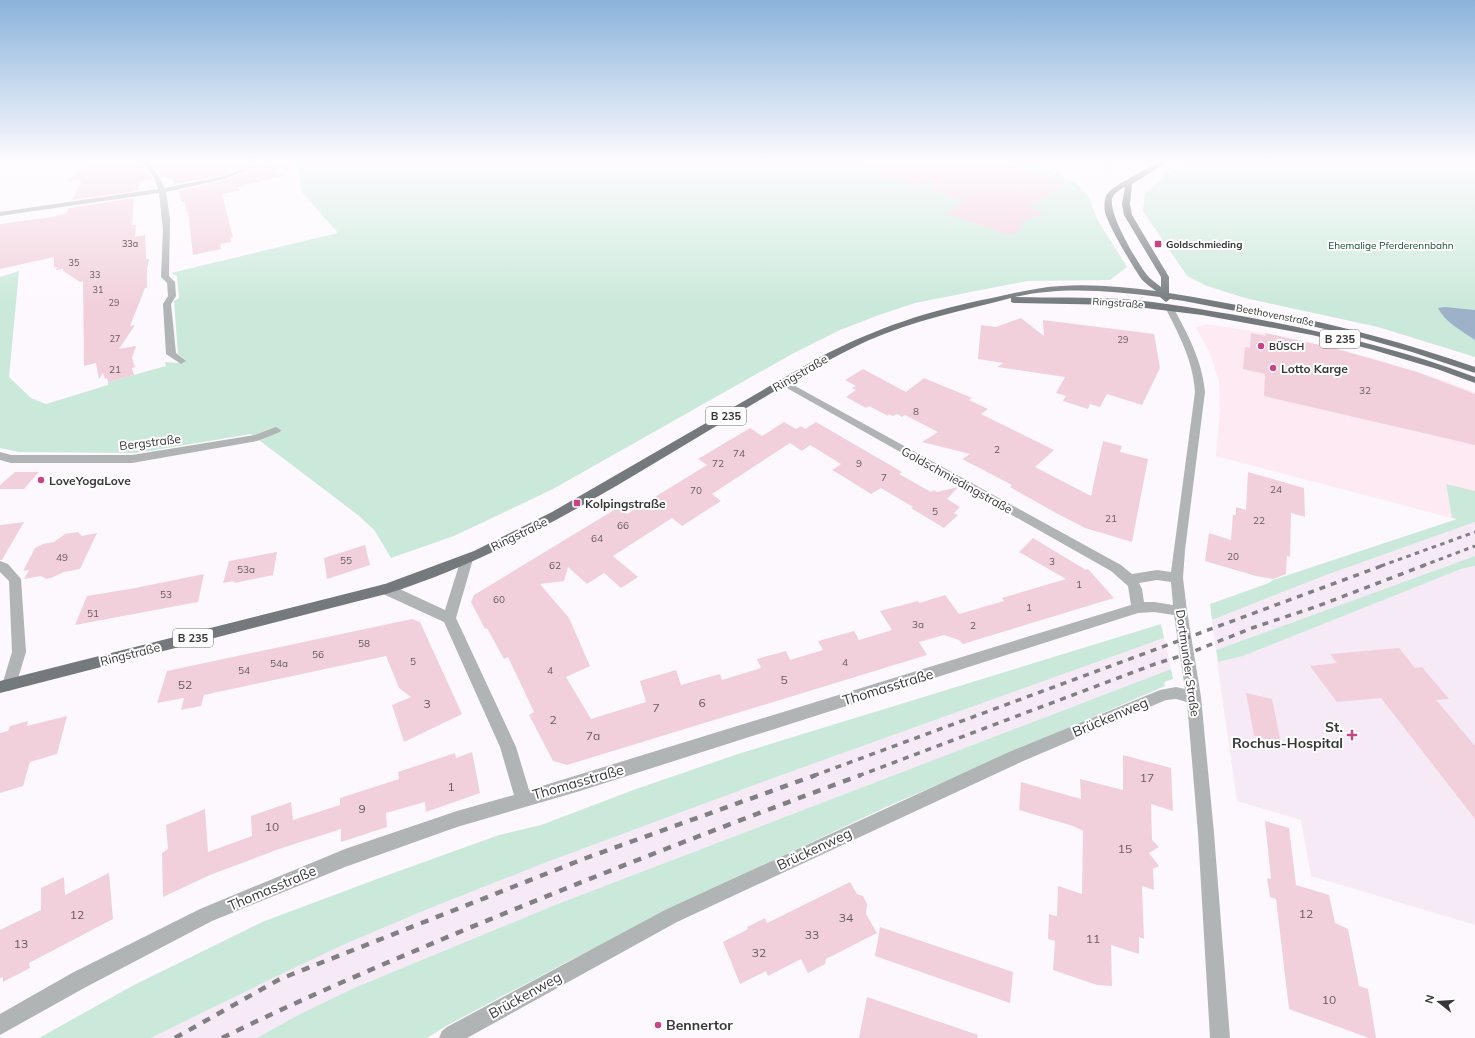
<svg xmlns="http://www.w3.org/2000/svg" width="1475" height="1038" viewBox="0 0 1475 1038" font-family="Mulish,sans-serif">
<rect width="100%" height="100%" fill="#fdf8fe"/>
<path fill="#fdeaf2" d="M1206,324L1265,333L1372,358L1436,378L1475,392V491L1446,485L1452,518L1216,456L1220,410L1219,381L1210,353L1196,328Z"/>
<path fill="#f5eaf6" d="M1475,522V556L1216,650L1212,620L1326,575Z
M1475,566V925L1311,876L1301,820L1237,801L1217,662L1243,656L1461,569Z
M1164,638L1171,669L555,905L354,988L300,1014L257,1038H151L271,979L345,944L423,911L547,862L779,776Z"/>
<path fill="#cae9da" d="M296,161H1036L1032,162L1079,185L1089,198L1097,219L1127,267L1110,280L1027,281L915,303L879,315L840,330L792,354L553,489L454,536L391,558L375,531L358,515L251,434L137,453L19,452L0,448V277L19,271L9,377L31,398L46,404L108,385V382L166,366L165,362L178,363L185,360L178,354L174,301L179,298L177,276L171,273L338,233L302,192Z
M1088,161H1128L1109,170Z
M1189,161H1475V357L1378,327L1245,298L1207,286L1187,276L1143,211L1145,194L1165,175Z
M1446,484L1475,491V522L1326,575L1212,620L1210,604L1269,583L1273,580L1457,519L1452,518Z
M1475,556V566L1461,569L1243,656L1218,662L1216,650Z
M1161,624L1164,638L779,776L547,862L423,911L345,944L271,979L151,1038H39L132,986L262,922L385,876L499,835L541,825L636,789L738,754Z
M1171,669L1173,679L1164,682L1165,686L886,807L761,866L565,963L446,1026L427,1038H257L300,1014L354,988L555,905Z"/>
<path fill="#9db1c8" d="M1445,307L1475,310V340C1462,331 1445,322 1438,308Z"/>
<path fill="#f1d0db" d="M86,161H141L153,179L141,181L137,191L72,200L82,180L68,181L88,165Z
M150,161H257L221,176L175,184L170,177L162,178Z
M271,161L298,162L274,171L288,175L238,187L240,191L222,194L233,238H230L231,242L220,244L221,249L193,255L188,211L186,212L185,201L181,202L179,191L226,180Z
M861,161H1004L1008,166L1059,180L1055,182L1063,185L1029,207L1044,213L1019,224L1022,229L1011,235L946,214L965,201L936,191L929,180L919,186L878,174L883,171L861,164Z
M134,198L132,225H136L135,237L145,235L146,259H149L147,269V288H145L130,326L135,325L119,349L136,346L132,358L135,367L132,368L134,375L108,382L107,378L105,379L103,373L99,379L96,363L84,366L83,281L80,282L63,271V269L56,270L57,267L54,268V257L0,269V224L52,217L66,213L69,208Z
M1021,318L1044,336L1043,320L1154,334L1160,368L1142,405L1107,394L1100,407L1090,404L1088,409L1063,401L1066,396L1056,393L1065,377L997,367L1003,363L978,359L981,325L996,327Z
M1251,333L1266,336L1265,333L1334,348L1417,372L1475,394V445L1264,396L1265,374L1243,369L1245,347L1250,348Z
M863,369L906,392L924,378L972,398L969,400L988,409L981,414L1054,450L1035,467L1091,496L1103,441L1122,446L1120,452L1148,459L1132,542L1085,528L1056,513L1010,487L1012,485L962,459L970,454L922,442L938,432L905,415L902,417L897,414L893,416L889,414L888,416L869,406L866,408L846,397L856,390L852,388L856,386L845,380Z
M784,422L796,429L801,426L805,429L816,422L902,472L899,474L931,492L934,490L937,492L958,487L947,499L960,507L954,513L958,515L944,528L911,508L913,507L881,488L871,494L844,477L832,470L841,464L810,445L802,451L790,443L712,494L721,501L682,526L672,518L613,556L638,577L621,588L604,573L587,584L568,567L564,581L540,584L569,618L590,666L566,677L591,719L646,702L640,681L676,670L681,685L720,674L722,680L761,668L757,659L786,651L790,660L823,650L818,641L854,631L859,640L892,630L880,611L918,601L919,603L945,595L959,614L1004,601L1002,598L1066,579L1019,552L1033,538L1086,570L1088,569L1114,598L963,644L959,640L944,635L919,642L927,655L567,765L553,761L529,715L534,712L508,657L504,659L487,628L485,629L471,602L474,595L619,507L627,514L707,465L698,459L750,428L762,436Z
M15,472H39L24,489H0V485Z
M1248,472L1304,488L1305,517L1291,513L1290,557L1287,556L1286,574L1273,579L1256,576L1205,561L1209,533L1231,540L1233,515H1236V507L1246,510Z
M24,522L2,560H0V525Z
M78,532L82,536L97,533L80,569L64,572L51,578L46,579L41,576L24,579L29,570L23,571L35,548L43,544L54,542L65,534Z
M365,545L370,565L327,579L324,558Z
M277,552L273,575L234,583V581L223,583L229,561Z
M204,574L198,602L75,625L87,596L135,588Z
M412,619L420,622L462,714L404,742L392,705L411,697L399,688L386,656L204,695L201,706L181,710L184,698L157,703L167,671Z
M1399,648L1415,668L1422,667L1449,699L1436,700L1475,746V819L1381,698L1337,702L1310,666L1337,663L1330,654Z
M1246,693L1272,699L1281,743L1254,736Z
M67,716L57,754L30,762L23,786L0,793V733L8,731L10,726L28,721L27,726Z
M472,752L480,793L426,812L425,802L386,813L387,827L341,842V829L279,849L210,875L163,897L162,853L168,849L166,825L205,809L208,852L252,836L251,816L291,802L293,820L340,805V798L399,779L398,772L455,753L456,758Z
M1123,755L1171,768L1173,811L1151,804L1152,840L1159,847L1149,853L1159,866L1153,869L1154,890L1142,886L1144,939L1139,937V954L1111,945L1112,986L1097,985L1053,970L1055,941L1048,939L1049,914L1057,916L1058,886L1082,894L1083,831L1073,826L1019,810L1021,782L1081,799L1080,779L1123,790Z
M1265,821L1289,828L1296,885L1329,895L1335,923L1348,929L1359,986L1368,989L1376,1038H1369L1289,1009L1276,899L1270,897L1267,878L1271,879Z
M109,873L113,919L29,963L30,968L3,982V977L0,978V930L41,910V888L64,877L65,895Z
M850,882L857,894L863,896L867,904L866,914L877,933L826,959L825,964L808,973L801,959L768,976L766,971L740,984L723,942L748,929L747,927L765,918L767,923Z
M880,927L1013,972L1010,1003L875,956Z
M867,997L978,1035L977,1038H859Z"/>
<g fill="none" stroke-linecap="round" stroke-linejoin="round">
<path fill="#b0b4b5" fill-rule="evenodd" d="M142,161H148L160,178L164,188L221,177L261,161H270L225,179L166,192L170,219L169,276L175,282L176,296L171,304L176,353L186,361L181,364L166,354L163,304L168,296L167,283L161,277L163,230L159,193L0,216V212L158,189L154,178Z
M1169,304L1173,307C1188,335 1202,360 1205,392L1185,550L1183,578L1187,611L1201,697L1214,833L1230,1038H1210L1198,833L1187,702L1176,699L1166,700L1021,762L677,922L467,1038H439L442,1031L447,1027L665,910L1009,752L1160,690L1176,687L1185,689L1174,615L1154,612L1138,613L580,791L457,827L345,867L212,921L86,987L0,1035V1014L72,973L200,909L345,849L457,811L514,795L500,747L444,622L381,593L379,589L381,585L386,584L391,585L445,610L461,559L463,556L467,554L471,556L473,559L456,618L516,747L529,790L1131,605L1128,586L1111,571L778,383L780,381H786L1121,565L1132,574L1157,570L1171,572L1195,392C1193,360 1179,335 1165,307ZM1157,580L1171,582L1173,605L1154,602H1144L1142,589L1139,583Z
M276,427L281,430L280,432L257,441L132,463H11L0,460V452L11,455H132L255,435Z
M0,561L8,564L21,579L26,652L16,685L14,689L9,691L4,689L2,685L12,652L9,581L0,572Z"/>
<path fill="#73797c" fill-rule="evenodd" d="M1162,161H1169L1132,184L1130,204L1132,215L1169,277V293C1273,310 1376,332 1475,367V373L1412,352L1352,335L1293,322L1184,301L1170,299L1166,302L1160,297C1112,291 1062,286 1015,297C1050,298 1086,297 1121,299C1163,302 1205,310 1247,317C1324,332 1401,349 1475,377V383L1437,369L1370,349L1312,335L1202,315L1121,305L1014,303L1011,302V298C962,311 914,320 867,341C826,360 787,384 748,407C631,476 517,553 386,594L0,693V681L385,584L474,551L552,512L820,357C876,328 930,310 992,298C1016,293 1038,287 1061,286C1093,284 1125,287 1156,291C1151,287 1144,283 1140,277C1132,265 1108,225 1105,212C1104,207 1104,199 1107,194C1112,186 1151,167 1162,161ZM1125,187L1122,204L1124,215L1161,277V287C1156,283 1150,279 1147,275C1137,262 1109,215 1112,199C1113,194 1120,189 1125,187Z"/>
<path stroke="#827f83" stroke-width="3" stroke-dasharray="4.5 4.5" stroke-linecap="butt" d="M1381,566L1475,532
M1422,566L1475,546"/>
<path stroke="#827f83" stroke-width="3.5" stroke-dasharray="6 6" stroke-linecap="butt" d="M813,776L1384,565
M858,776L1155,664L1187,654L1252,628L1318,606L1425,565"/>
<path stroke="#827f83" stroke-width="4.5" stroke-dasharray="8 8" stroke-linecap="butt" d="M175,1038L280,979L586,858L816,775
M222,1038C297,1001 374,968 450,936C586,879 723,826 861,775"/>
</g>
<linearGradient id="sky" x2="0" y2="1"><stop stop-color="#8ab3db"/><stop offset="0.53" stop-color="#fefcff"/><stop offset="1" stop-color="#fefcff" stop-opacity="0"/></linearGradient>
<rect width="1475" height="306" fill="url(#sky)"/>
<g fill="#c94487" stroke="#fff" stroke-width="1.5">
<rect x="1154" y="240" width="8" height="8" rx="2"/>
<circle cx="1261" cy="346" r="4"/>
<circle cx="1273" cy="368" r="4"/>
<circle cx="41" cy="480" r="4"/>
<rect x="573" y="499" width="8" height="8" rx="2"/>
<path d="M1350 729h4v4h4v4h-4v4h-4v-4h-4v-4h4z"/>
<circle cx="658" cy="1025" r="4"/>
</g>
<g text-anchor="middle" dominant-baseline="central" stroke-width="4" stroke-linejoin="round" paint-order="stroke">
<g font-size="9" fill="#665c61">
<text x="130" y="243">33a</text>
<text x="74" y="262">35</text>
<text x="95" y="274">33</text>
<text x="98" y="289">31</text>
<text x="114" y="302">29</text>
<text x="115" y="338">27</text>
<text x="1123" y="339">29</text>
</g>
<g font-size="10" font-weight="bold" fill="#383638" stroke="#fff" text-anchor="start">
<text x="1166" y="244">Goldschmieding</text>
<text x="1269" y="346">BÜSCH</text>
</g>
<g font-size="10" fill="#104c37" stroke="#fff">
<text x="1391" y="245">Ehemalige Pferderennbahn</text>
</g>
<g font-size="10" fill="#383638" stroke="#fff">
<text transform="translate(1118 303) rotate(4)">Ringstraße</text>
<text transform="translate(1275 315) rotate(11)">Beethovenstraße</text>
</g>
<g font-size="10" fill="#665c61">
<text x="115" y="369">21</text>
<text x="1365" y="390">32</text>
<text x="916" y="411">8</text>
<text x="997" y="449">2</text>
<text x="739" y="453">74</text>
<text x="718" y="463">72</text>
<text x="859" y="463">9</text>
<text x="884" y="477">7</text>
<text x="1276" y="489">24</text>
<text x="696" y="490">70</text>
<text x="935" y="511">5</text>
<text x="1111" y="518">21</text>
<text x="1259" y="520">22</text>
<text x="623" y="525">66</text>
<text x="597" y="538">64</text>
<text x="1233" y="556">20</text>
<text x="62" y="557">49</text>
<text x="346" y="560">55</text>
<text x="1052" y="561">3</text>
<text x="555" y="565">62</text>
<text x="246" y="569">53a</text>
<text x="1079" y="584">1</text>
<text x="166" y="594">53</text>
<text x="499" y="599">60</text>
<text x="1029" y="607">1</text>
<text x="93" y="613">51</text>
<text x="918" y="624">3a</text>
<text x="973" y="625">2</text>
<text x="364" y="643">58</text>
<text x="318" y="654">56</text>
<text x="413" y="661">5</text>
<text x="845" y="662">4</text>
<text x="279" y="663">54a</text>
<text x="244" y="670">54</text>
<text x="550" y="670">4</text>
</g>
<g fill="#fff" stroke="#747274" stroke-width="1">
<rect x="1320" y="330" width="40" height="18" rx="3"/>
<rect x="706" y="407" width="40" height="18" rx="3"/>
<rect x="173" y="629" width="40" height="18" rx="3"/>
</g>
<g font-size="11" font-weight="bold" fill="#383638">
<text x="1340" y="339">B 235</text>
<text x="726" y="416">B 235</text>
<text x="193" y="638">B 235</text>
</g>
<g font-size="12" font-weight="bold" fill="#383638" stroke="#fff" text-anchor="start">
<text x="1281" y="368">Lotto Karge</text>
<text x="49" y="480">LoveYogaLove</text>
<text x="585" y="503">Kolpingstraße</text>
</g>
<g font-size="12" fill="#383638" stroke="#fff">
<text transform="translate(800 373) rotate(-30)">Ringstraße</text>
<text transform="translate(150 442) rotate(-7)">Bergstraße</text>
<text transform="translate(957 480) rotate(29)">Goldschmiedingstraße</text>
<text transform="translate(519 534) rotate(-26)">Ringstraße</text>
<text transform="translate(130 654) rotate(-14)">Ringstraße</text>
<text transform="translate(1188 663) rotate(82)">Dortmunder Straße</text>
</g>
<g font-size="12" fill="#665c61">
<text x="784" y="679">5</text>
<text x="185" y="684">52</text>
<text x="702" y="702">6</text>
<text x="427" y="703">3</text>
<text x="656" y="707">7</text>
<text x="553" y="719">2</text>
<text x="593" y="735">7a</text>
<text x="1147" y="777">17</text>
<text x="451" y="786">1</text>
<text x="362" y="808">9</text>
<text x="272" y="826">10</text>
<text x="1125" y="848">15</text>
<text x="1306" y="913">12</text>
<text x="77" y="914">12</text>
<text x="846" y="917">34</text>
<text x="812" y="934">33</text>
<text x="1093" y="938">11</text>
<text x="21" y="943">13</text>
<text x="759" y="952">32</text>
<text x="1329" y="999">10</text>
</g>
<g font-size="14" fill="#383638" stroke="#fff">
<text transform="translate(888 687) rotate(-17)">Thomasstraße</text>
<text transform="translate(1110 717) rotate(-23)">Brückenweg</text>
<text transform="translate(578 782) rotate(-16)">Thomasstraße</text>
<text transform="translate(814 849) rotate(-25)">Brückenweg</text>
<text transform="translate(272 888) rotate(-23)">Thomasstraße</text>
<text transform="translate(525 995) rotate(-29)">Brückenweg</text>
</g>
<g font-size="14" font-weight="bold" fill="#383638" stroke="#fff" text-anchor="end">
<text x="1343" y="727">St.<tspan x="1343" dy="16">Rochus-Hospital</tspan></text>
<text x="666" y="1025" text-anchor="start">Bennertor</text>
</g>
</g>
<g transform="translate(1439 1002) rotate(287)" stroke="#ffffff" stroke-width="3" paint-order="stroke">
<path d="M0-3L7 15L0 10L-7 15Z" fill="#383638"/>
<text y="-6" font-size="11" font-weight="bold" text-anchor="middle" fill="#383638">N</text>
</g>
</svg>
